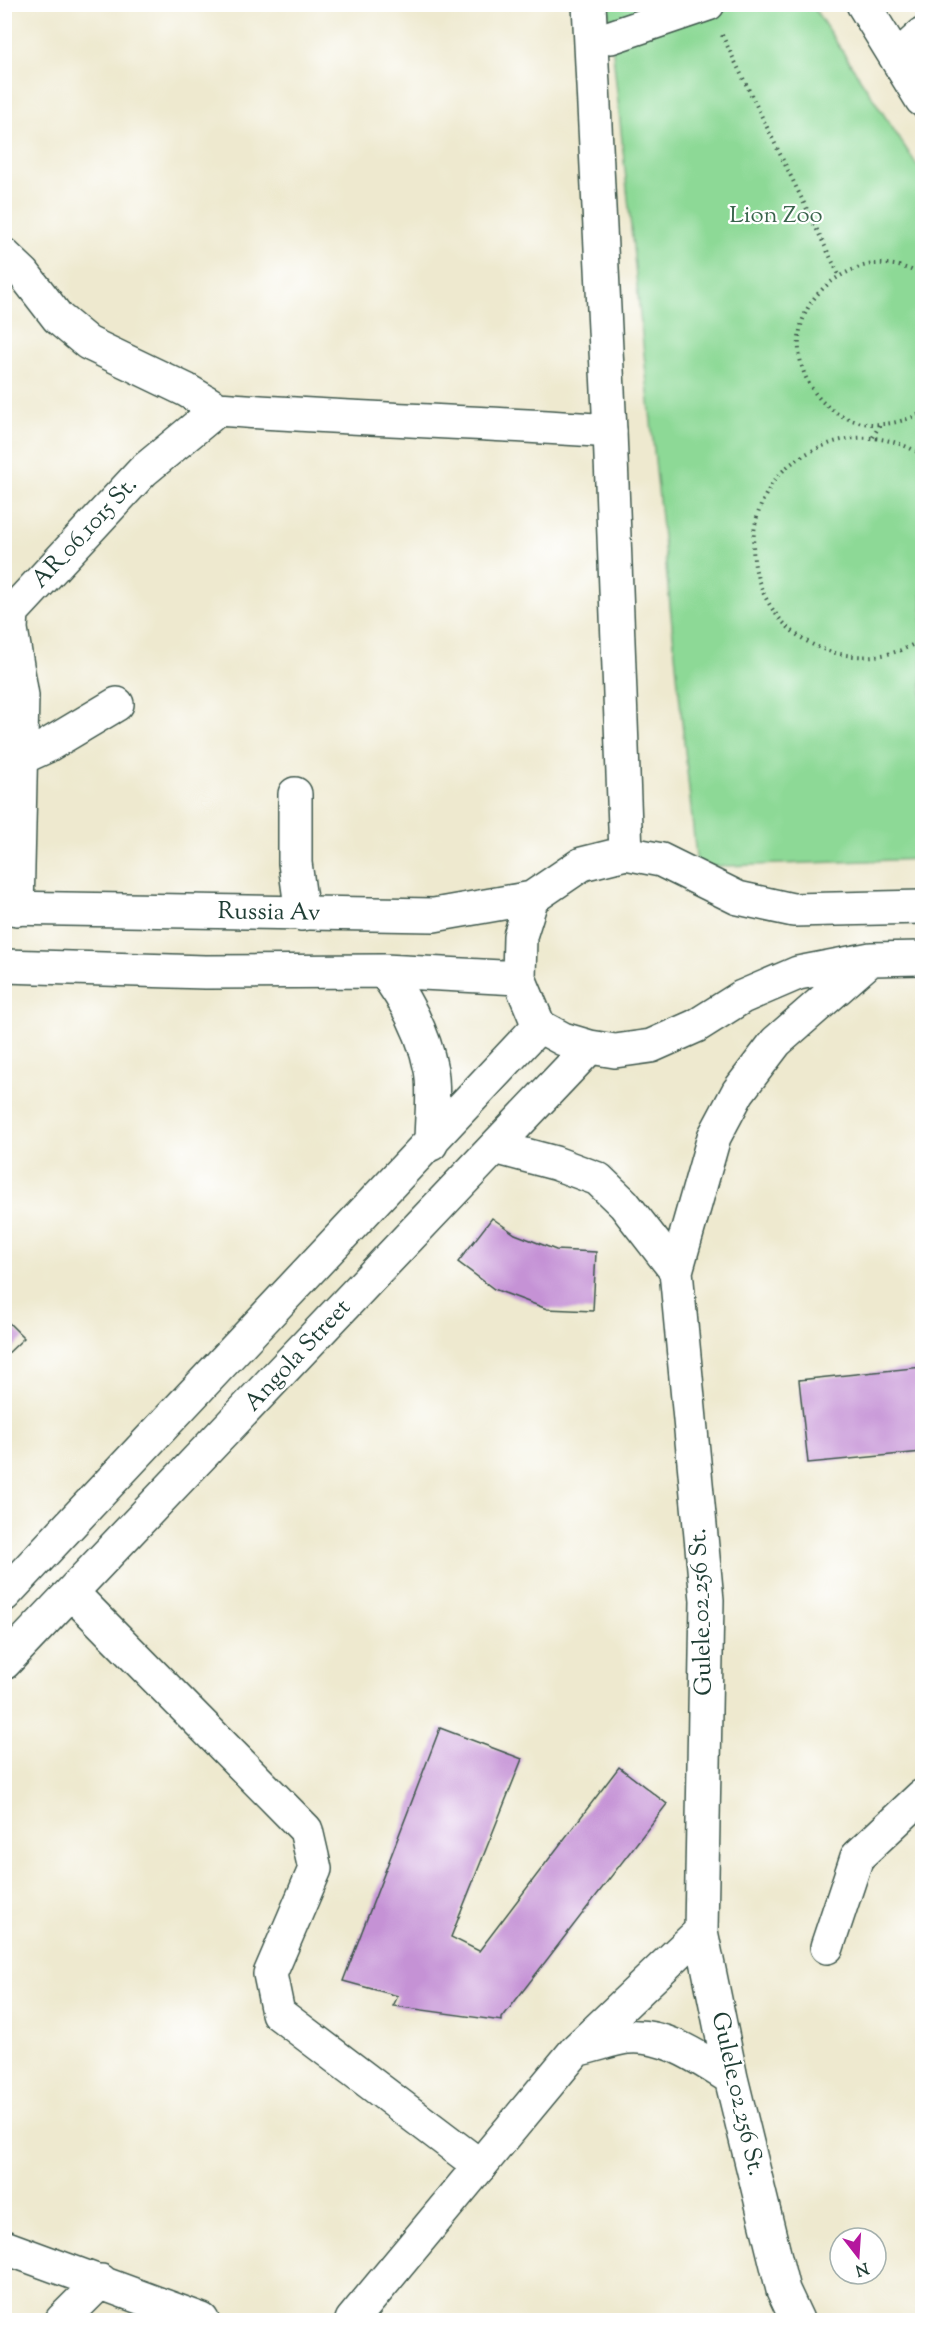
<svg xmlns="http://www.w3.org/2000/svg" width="927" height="2325" viewBox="0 0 927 2325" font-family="'Sorts Mill Goudy',serif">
<rect width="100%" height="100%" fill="#fff"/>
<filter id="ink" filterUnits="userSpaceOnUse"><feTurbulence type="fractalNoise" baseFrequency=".0167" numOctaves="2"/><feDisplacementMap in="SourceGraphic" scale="12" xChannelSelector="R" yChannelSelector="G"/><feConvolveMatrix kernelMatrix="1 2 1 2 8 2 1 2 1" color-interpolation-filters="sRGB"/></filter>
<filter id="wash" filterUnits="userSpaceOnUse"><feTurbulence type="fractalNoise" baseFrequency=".008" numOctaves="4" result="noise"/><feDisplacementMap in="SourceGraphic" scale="24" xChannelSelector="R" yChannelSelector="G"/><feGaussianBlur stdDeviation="1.35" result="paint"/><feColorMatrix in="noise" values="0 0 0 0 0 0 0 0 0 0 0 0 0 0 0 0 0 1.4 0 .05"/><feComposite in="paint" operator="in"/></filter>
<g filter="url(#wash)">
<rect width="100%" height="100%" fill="#eee9cf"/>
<path fill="#8dd996" stroke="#568b65" stroke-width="1.5" d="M608,5H812L922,173V859L697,867Z"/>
<g id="blocks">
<path fill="#c592d5" d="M492,1218L515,1234L556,1250L596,1252L593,1311L547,1309L494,1289L458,1262Z
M4,1318L24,1338L4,1357Z
M922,1367V1452L808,1463L799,1380Z
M440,1728L522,1759L451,1937L479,1951L619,1767L667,1804L502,2018V2021L393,2006L398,1996L343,1981Z"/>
</g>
</g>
<g filter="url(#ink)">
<use href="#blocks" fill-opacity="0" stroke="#3e574b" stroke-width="1.5"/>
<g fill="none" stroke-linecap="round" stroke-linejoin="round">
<defs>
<path id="minor" d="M611,37L708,4
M4,255L24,274L58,318L88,343L186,390L218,409
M21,758L45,747L117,704
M295,794V863L302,914
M17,909L22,696L11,629L12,612L143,471L218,409C349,419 480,422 610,431
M72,1593L306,1830L315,1869L270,1974L278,2013L480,2166
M827,1947L857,1857L922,1796
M4,2247L202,2320
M62,2320L101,2281"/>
<path id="major" d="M589,4L610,431L626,853
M863,4L922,100
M897,58L922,35
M922,907L793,910L738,898L661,860L626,853L582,864L532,898L520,936L519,978L539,1026L563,1039L590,1047L615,1051L651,1046L696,1026L742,997L798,973L871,959L922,958
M4,908L434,915L532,898
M4,966L205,972L384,971L519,978
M384,971C406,1000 424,1033 431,1070C435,1092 431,1121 431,1144
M495,1147L555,1163L598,1179L624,1204L676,1271
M4,1595L539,1026
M4,1663L590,1047
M578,2049C594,2046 612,2039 628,2037C667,2034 700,2059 731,2078
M352,2320L576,2050L701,1931
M797,2320L783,2290L731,2078L701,1931L707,1600L676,1271L714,1137L738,1092L776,1042L871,959"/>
</defs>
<use href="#minor" stroke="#3e574b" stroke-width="36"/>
<use href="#major" stroke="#3e574b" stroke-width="36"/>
<path stroke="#3e574b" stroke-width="4" stroke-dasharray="1.5 4.5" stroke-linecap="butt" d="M722,35L839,275
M922,276C905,264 877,260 857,268C745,310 810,467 922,413
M873,437L880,424
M922,455C893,436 855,432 823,446C805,453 787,464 775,480C724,550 767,649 854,656C878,658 902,653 922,639"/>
<use href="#minor" stroke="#fff" stroke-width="33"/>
<use href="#major" stroke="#fff" stroke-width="33"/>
</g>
</g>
<g text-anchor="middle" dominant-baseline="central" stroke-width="4.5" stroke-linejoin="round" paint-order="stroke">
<g font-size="24" fill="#3a644c" stroke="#fff">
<text x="776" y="216">Lion Zoo</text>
</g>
<g font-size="24" fill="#1f3d34" stroke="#fff">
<text transform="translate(85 533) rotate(-47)">AR_06_1015 St.</text>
<text transform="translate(269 913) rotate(1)">Russia Av</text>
<text transform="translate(298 1356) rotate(-47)">Angola Street</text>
<text transform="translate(702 1612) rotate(-92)">Gulele_02_256 St.</text>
<text transform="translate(737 2094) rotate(77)">Gulele_02_256 St.</text>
</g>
</g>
<rect width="927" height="2325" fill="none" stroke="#fff" stroke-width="24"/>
<g transform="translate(858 2256) rotate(163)"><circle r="28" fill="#ffffff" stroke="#a5b1ae" stroke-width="1.5"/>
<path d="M0-4.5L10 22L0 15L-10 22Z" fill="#b5179e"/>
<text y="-9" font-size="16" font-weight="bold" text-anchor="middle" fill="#1f3d34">N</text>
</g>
</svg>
